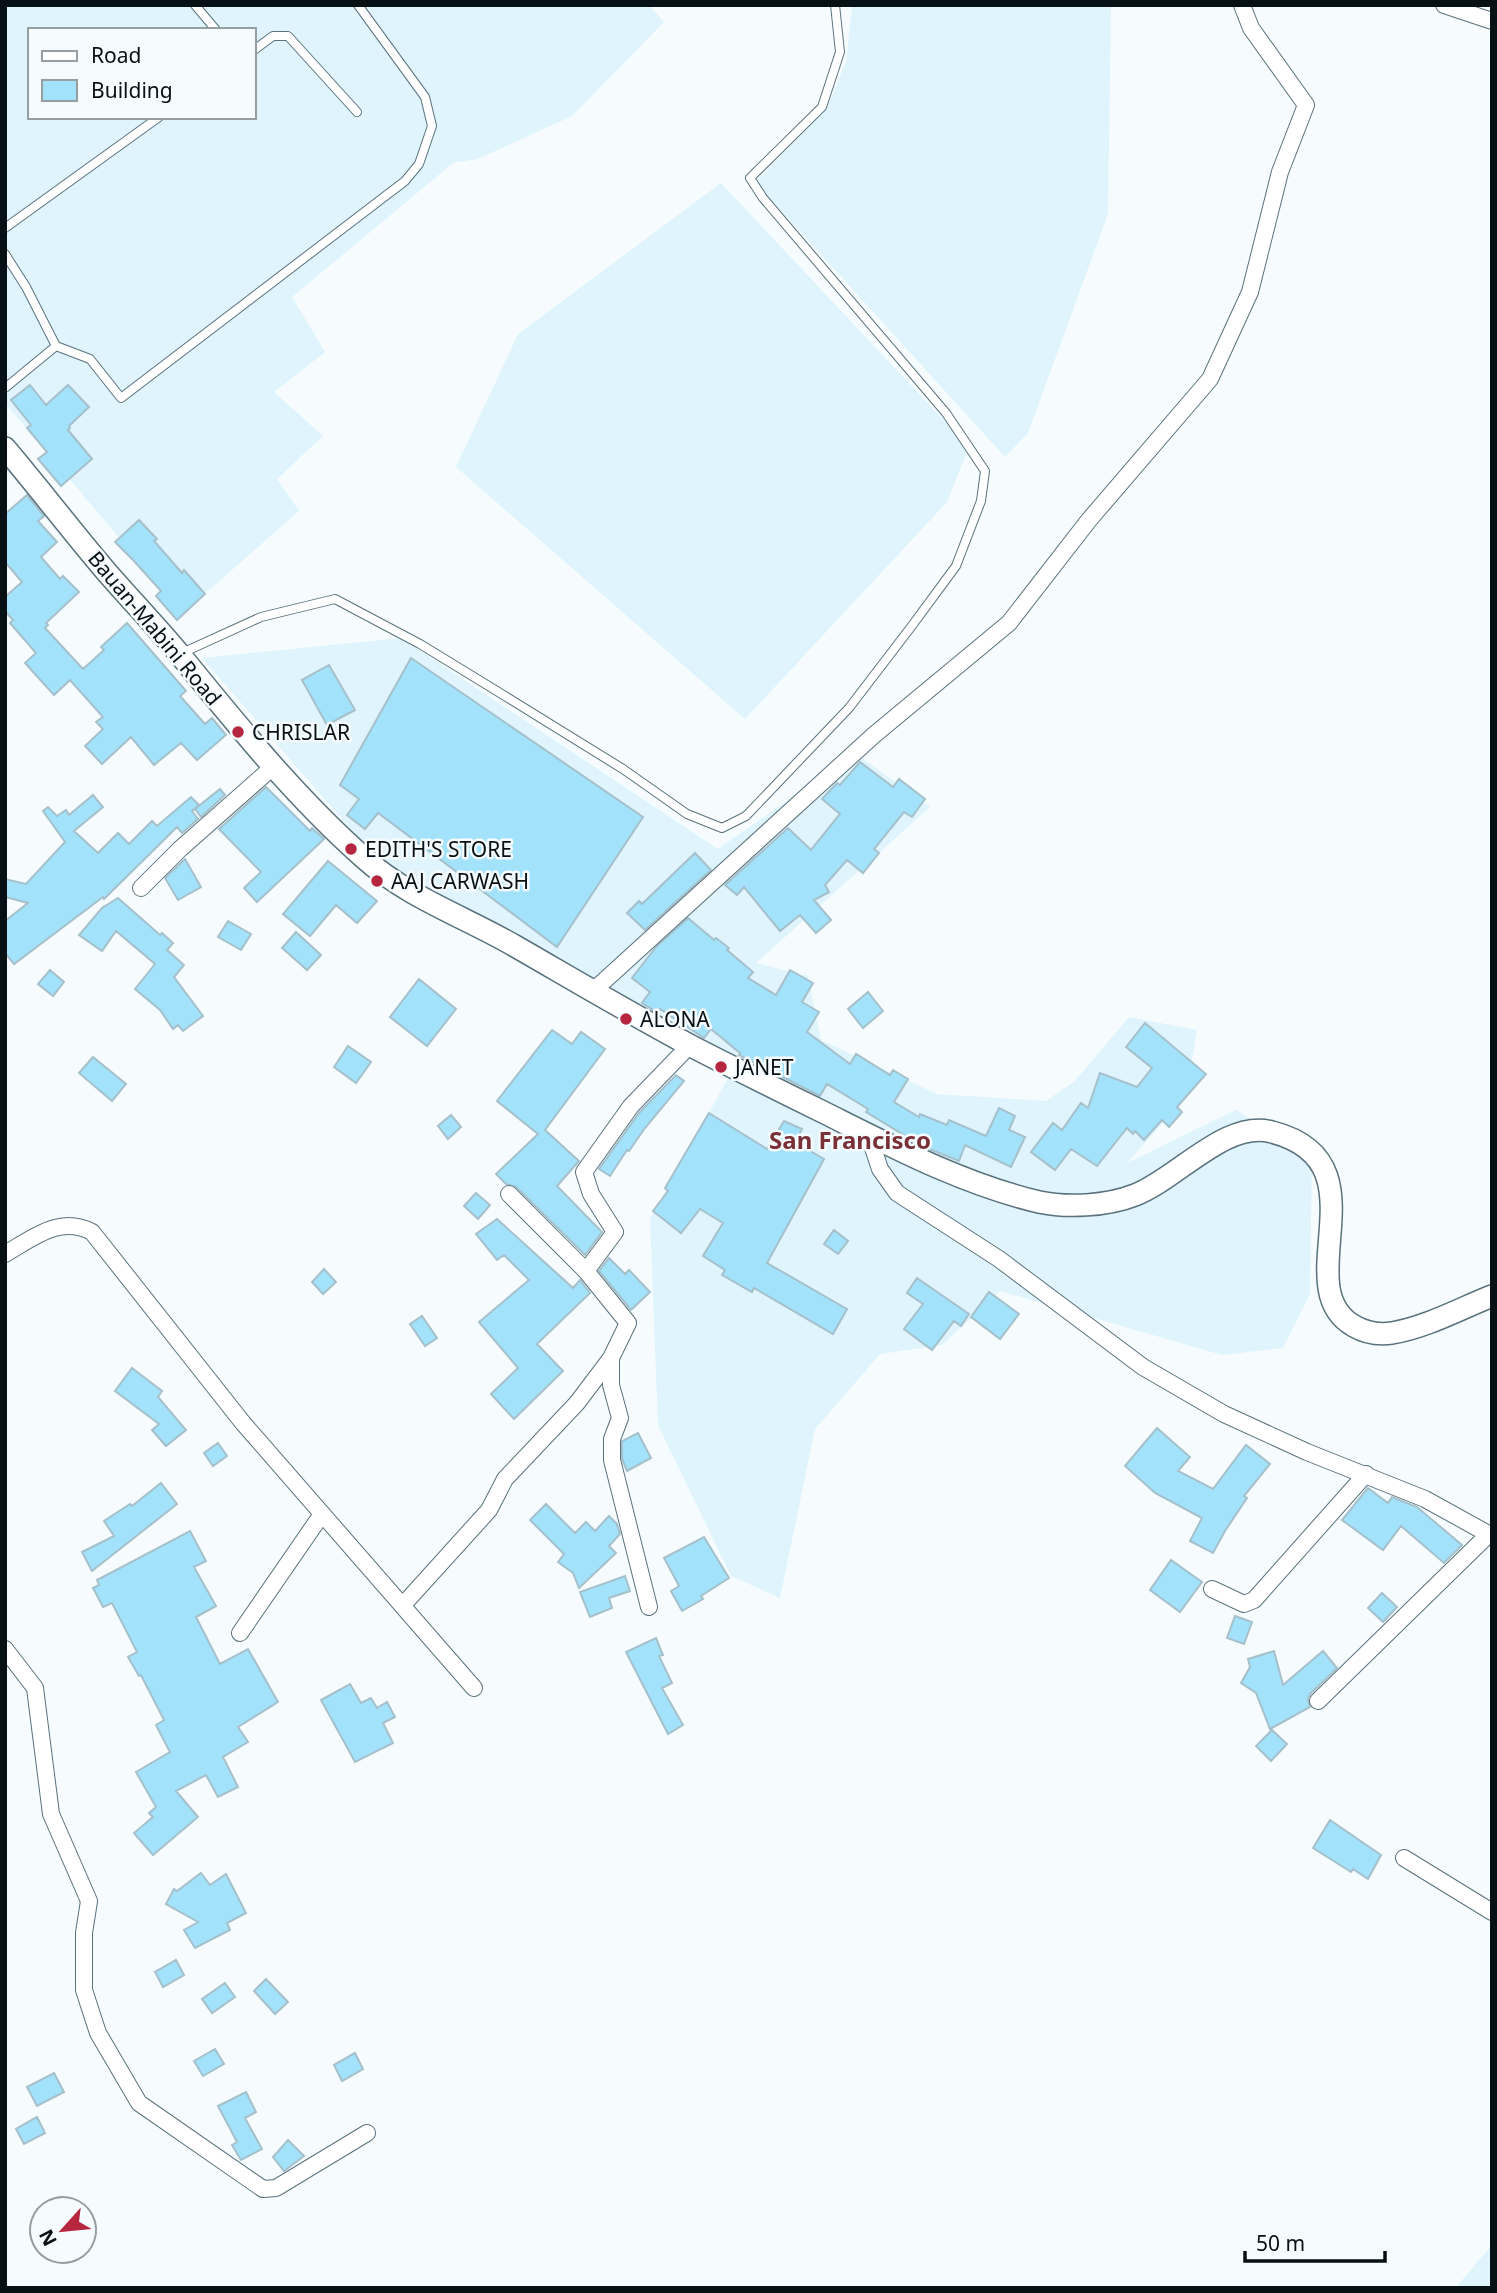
<svg xmlns="http://www.w3.org/2000/svg" width="1497" height="2293" viewBox="0 0 1497 2293" font-family="'Noto Sans',sans-serif">
<rect width="100%" height="100%" fill="#f6fcfe"/>
<path fill="#dff4fd" fill-rule="evenodd" d="M5,5H649L664,22L572,116L478,159L453,163L292,297L325,352L274,392L323,436L277,479L299,511L183,613L5,403ZM30,30H254V117H30Z
M852,5H1111L1108,214L1028,433L1005,457L755,182L826,110L846,62Z
M721,183L969,447L947,502L745,719L456,467L518,334Z
M401,638L718,849L855,753L930,807L756,963L808,976L821,1040L937,1094L1046,1101L1075,1081L1129,1017L1197,1030L1185,1098L1127,1163L1236,1110L1312,1156L1310,1294L1283,1348L1222,1355L1000,1291L942,1345L880,1354L815,1429L780,1598L731,1576L658,1425L650,1219L737,1062L382,865L202,658Z
M1492,2245V2288L1457,2286Z"/>
<path fill="#a3e2fb" stroke="#a5c0cb" stroke-width="2" d="M30,385L46,405L68,385L89,407L69,426L70,428L68,430L92,459L61,486L38,459L47,452L27,428L31,425L11,400Z
M27,495L44,516L38,521L57,542L41,557L60,579L63,576L79,592L46,623L48,625L45,628L83,669L104,650L101,647L127,623L186,691L180,696L205,724L212,718L226,735L197,760L181,743L154,765L131,737L102,764L85,746L103,729L96,722L103,717L70,680L54,695L25,663L36,653L10,623L13,620L5,611V597L22,582L5,562V514Z
M139,520L157,539L154,541L182,573L184,570L205,594L177,620L156,596L161,591L134,561L115,542Z
M411,658L643,817L557,947L378,813L365,829L347,815L359,799L340,785Z
M329,665L355,710L327,725L302,680Z
M860,762L893,787L899,779L925,799L912,817L904,812L874,849L879,853L863,873L847,860L825,885L829,892L814,900L831,920L816,933L800,915L780,931L744,887L737,895L725,885L788,828L811,850L840,814L822,799L837,783L840,785Z
M266,787L310,831L312,828L324,839L257,902L244,888L261,872L219,829Z
M220,789L225,795L201,817L195,809Z
M93,795L103,807L74,831L98,853L118,833L129,844L152,821L157,826L191,797L199,805L192,811L198,819L182,833L177,827L104,899L103,897L14,964L5,953V921L28,903L5,897V879L26,884L65,842L43,811L48,807L57,816L66,810L69,815Z
M695,853L711,870L645,930L627,913L639,901L642,904Z
M185,859L201,887L178,900L165,878Z
M328,861L377,901L357,923L336,905L310,936L283,914Z
M118,898L160,935L162,933L173,943L167,950L184,965L174,977L203,1016L183,1031L178,1025L173,1029L160,1010L135,989L155,964L116,931L102,951L79,935L102,908Z
M688,918L714,940L716,938L729,948L727,950L753,972L748,978L776,995L790,970L813,983L802,1002L819,1012L807,1032L850,1064L856,1054L890,1075L893,1070L908,1079L894,1102L919,1117L920,1114L947,1125L949,1120L986,1136L999,1108L1015,1116L1009,1130L1025,1137L1011,1167L965,1145L959,1161L922,1146L866,1112L868,1109L827,1084L820,1096L739,1055L740,1053L711,1029L704,1038L660,1009L658,1013L642,1003L650,992L632,978L656,947Z
M228,921L251,934L241,950L218,937Z
M296,932L321,955L307,970L282,948Z
M50,970L64,982L53,996L38,984Z
M419,979L456,1009L427,1046L390,1017Z
M868,992L883,1011L863,1028L848,1009Z
M1145,1023L1206,1074L1177,1107L1182,1112L1169,1127L1162,1120L1144,1140L1135,1131L1133,1134L1127,1128L1097,1166L1071,1149L1055,1170L1031,1152L1053,1123L1062,1130L1081,1103L1088,1108L1100,1073L1137,1087L1152,1068L1126,1047Z
M552,1030L572,1044L581,1032L605,1049L545,1130L579,1161L557,1186L602,1232L585,1255L516,1187L506,1184L496,1174L538,1134L497,1101Z
M348,1046L371,1062L356,1083L334,1067Z
M93,1057L126,1084L112,1101L79,1073Z
M676,1075L684,1081L645,1128L629,1151L627,1150L610,1176L599,1169L639,1113Z
M709,1113L767,1149L784,1121L802,1129L795,1142L824,1159L767,1263L847,1309L833,1334L754,1288L752,1292L722,1275L725,1270L703,1256L723,1223L700,1209L681,1233L653,1211L668,1191L665,1188Z
M451,1115L461,1127L448,1139L438,1126Z
M476,1193L490,1205L478,1219L464,1206Z
M497,1219L573,1288L580,1280L590,1293L537,1344L563,1371L514,1419L491,1394L518,1368L479,1322L529,1280L504,1255L497,1260L476,1234Z
M834,1230L848,1241L838,1254L824,1244Z
M609,1258L625,1274L629,1270L650,1292L631,1310L599,1271Z
M324,1269L336,1282L323,1294L312,1282Z
M917,1278L969,1314L961,1326L954,1321L932,1350L904,1329L923,1304L907,1293Z
M989,1292L1019,1314L1000,1339L971,1317Z
M422,1316L437,1338L425,1346L410,1324Z
M132,1368L162,1391L158,1397L186,1430L166,1446L152,1430L159,1424L115,1391Z
M1157,1428L1190,1457L1178,1471L1213,1489L1246,1445L1270,1464L1244,1496L1247,1498L1225,1531L1213,1553L1190,1541L1202,1518L1155,1493L1125,1466Z
M638,1433L651,1458L627,1471L622,1459V1441Z
M218,1443L227,1456L213,1466L204,1453Z
M161,1483L177,1504L92,1571L82,1552L114,1536L104,1521L130,1504L132,1506Z
M1368,1488L1388,1503L1392,1497L1417,1507L1462,1545L1444,1563L1401,1526L1383,1550L1342,1520Z
M546,1504L575,1533L586,1522L595,1531L609,1516L617,1524L620,1534L609,1546L616,1553L579,1588L573,1573L558,1562L564,1554L530,1520Z
M190,1531L206,1561L194,1567L216,1606L196,1617L220,1664L248,1649L278,1702L238,1727L248,1742L223,1757L238,1787L218,1797L206,1775L176,1791L198,1817L153,1855L134,1833L153,1817L149,1813L156,1807L136,1772L170,1752L156,1725L164,1720L141,1675L139,1676L128,1657L137,1652L112,1603L103,1607L93,1588L99,1585L97,1580Z
M704,1537L729,1578L701,1596L703,1599L682,1611L671,1591L679,1586L664,1558Z
M1171,1560L1202,1582L1180,1612L1150,1590Z
M625,1576L630,1591L609,1598L612,1608L590,1617L580,1592Z
M1382,1593L1397,1607L1383,1622L1368,1608Z
M1235,1616L1252,1622L1244,1644L1227,1638Z
M656,1638L663,1655L659,1656L672,1683L662,1688L683,1725L668,1734L626,1652Z
M1274,1651L1283,1685L1323,1651L1337,1668L1310,1694L1308,1699L1310,1707L1270,1729L1256,1693L1241,1683L1250,1667L1248,1659Z
M350,1684L361,1703L371,1698L377,1708L387,1702L395,1717L383,1723L393,1743L355,1762L321,1700Z
M1272,1730L1287,1744L1271,1761L1256,1746Z
M1330,1820L1381,1855L1368,1879L1353,1869L1351,1872L1313,1848Z
M201,1873L210,1885L226,1874L246,1913L227,1923L230,1930L195,1948L184,1930L198,1922L166,1904L174,1889L177,1891Z
M176,1960L184,1975L163,1987L155,1972Z
M266,1979L288,2002L275,2014L254,1991Z
M225,1983L235,1997L212,2013L202,1999Z
M215,2049L224,2064L203,2076L194,2061Z
M355,2053L363,2069L342,2081L334,2065Z
M54,2073L64,2092L37,2106L27,2087Z
M246,2092L256,2112L245,2118L262,2149L241,2160L232,2145L237,2142L218,2106Z
M37,2117L45,2133L24,2144L16,2129Z
M288,2140L304,2156L284,2171L273,2157Z"/>
<g fill="none" stroke-linecap="round" stroke-linejoin="round">
<defs>
<path id="lane" d="M195,5L216,30
M254,50L273,36H288L357,112
M5,228L159,117
M5,254L26,287L56,346L90,359L121,398L405,181L419,164L432,126L425,97L358,5
M5,388L56,346
M182,653L261,617L335,599L420,644L505,696L623,769L687,814L722,828L746,816L849,708L911,627L956,566L981,501L985,471L946,413L763,198L750,178L822,107L840,52L835,5"/>
<path id="street" d="M1444,5L1492,21
M141,888L180,849L274,766
M593,991L874,735L1009,623L1089,520L1210,379L1250,292L1280,172L1306,105L1251,28L1242,5
M869,1136L880,1169L897,1193L999,1259L1143,1367L1224,1414L1307,1452L1425,1499L1492,1536
M5,1254C33,1238 59,1215 92,1232L243,1423L474,1688
M586,1271L615,1232L591,1194L584,1172L631,1106L690,1045
M611,1358V1385L620,1418L612,1439V1460L649,1607
M1212,1589L1244,1604L1254,1600L1366,1474
M403,1605L489,1510L505,1479L577,1403L611,1358L628,1323L586,1271L509,1194
M240,1633L322,1514
M5,1649L35,1688L51,1814L89,1901L84,1933V1990L98,2033L139,2103L263,2189L276,2188L367,2133
M1318,1701L1489,1534
M1404,1858L1492,1912"/>
<path id="secondary" d="M5,448C39,488 70,529 104,569C129,598 156,626 181,656C238,726 296,798 364,858C407,897 465,917 515,946C574,980 633,1015 693,1047C736,1069 780,1091 823,1112C893,1147 963,1184 1039,1202C1067,1208 1107,1206 1135,1195C1177,1179 1226,1119 1272,1132C1388,1162 1285,1287 1354,1326C1366,1333 1378,1335 1392,1333C1427,1327 1459,1309 1492,1296"/>
</defs>
<use href="#lane" stroke="#59727c" stroke-width="10"/>
<use href="#street" stroke="#59727c" stroke-width="18"/>
<use href="#secondary" stroke="#59727c" stroke-width="24"/>
<use href="#lane" stroke="#fff" stroke-width="8"/>
<use href="#street" stroke="#fff" stroke-width="16"/>
<use href="#secondary" stroke="#fff" stroke-width="21"/>
</g>
<g fill="#b7263f" stroke="#f6fcfe" stroke-width="2.5">
<circle cx="238" cy="732" r="7"/>
<circle cx="351" cy="849" r="7"/>
<circle cx="377" cy="881" r="7"/>
<circle cx="626" cy="1019" r="7"/>
<circle cx="721" cy="1067" r="7"/>
</g>
<g text-anchor="middle" dominant-baseline="central" stroke-width="5" stroke-linejoin="round" paint-order="stroke">
<g font-size="21" fill="#071014" stroke="#f6fcfe">
<text transform="translate(155 628) rotate(50)">Bauan-Mabini Road</text>
</g>
<g font-size="21" fill="#071014" stroke="#f6fcfe" text-anchor="start">
<text x="252" y="732">CHRISLAR</text>
<text x="365" y="849">EDITH'S STORE</text>
<text x="391" y="881">AAJ CARWASH</text>
<text x="640" y="1019">ALONA</text>
<text x="735" y="1067">JANET</text>
</g>
<g font-size="24" font-weight="bold" fill="#793137" stroke="#f6fcfe">
<text x="850" y="1139">San Francisco</text>
</g>
</g>
<rect width="1497" height="2293" fill="none" stroke="#071014" stroke-width="14"/>
<rect x="28" y="28" width="228" height="91" fill="#f6fcfe" stroke="#969ea0" stroke-width="2"/>
<rect x="42" y="51" width="35" height="10" fill="#ffffff" stroke="#969ea0" stroke-width="2"/>
<text x="91" y="63" font-size="21" fill="#071014">Road</text>
<rect x="42" y="80" width="35" height="21" fill="#a3e2fb" stroke="#969ea0" stroke-width="2"/>
<text x="91" y="98" font-size="21" fill="#071014">Building</text>
<g transform="translate(63 2230) rotate(243)"><circle r="33" fill="#f6fcfe" stroke="#969ea0" stroke-width="2"/>
<path d="M0-5L12 26L0 18L-12 26Z" fill="#b7263f"/>
<text y="-10" font-size="19" font-weight="bold" text-anchor="middle" fill="#071014">N</text>
</g>
<path d="M1245 2251v10h140v-10" fill="none" stroke="#071014" stroke-width="3.5"/>
<text x="1256" y="2251" font-size="21" fill="#071014" stroke="#f6fcfe" stroke-width="5" paint-order="stroke">50 m</text>
</svg>
